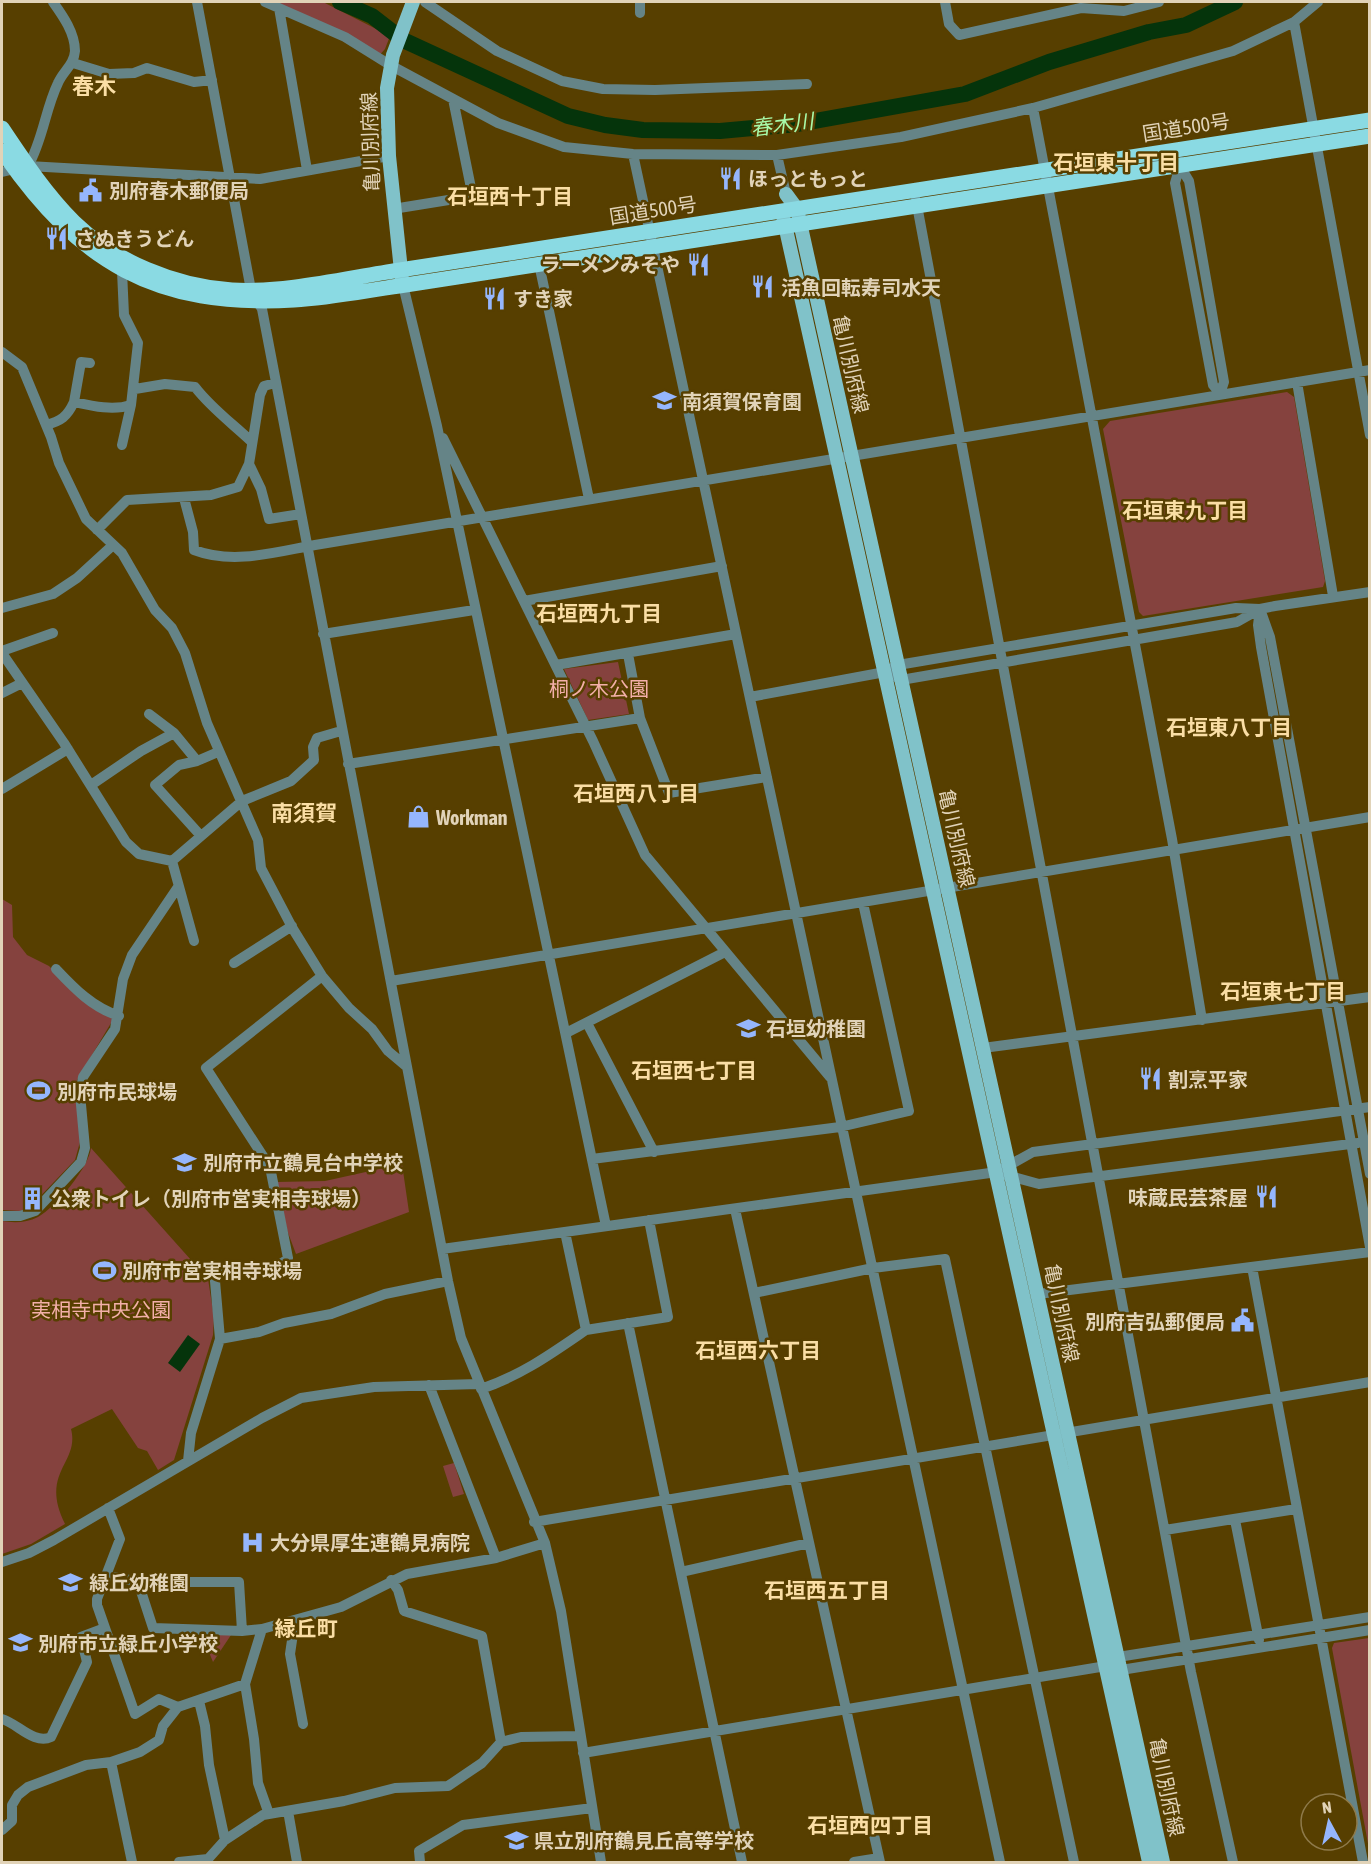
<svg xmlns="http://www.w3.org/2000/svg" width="1371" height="1864" viewBox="0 0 1371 1864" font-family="'Asap Condensed','Noto Sans JP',sans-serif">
<rect width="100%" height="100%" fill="#573f00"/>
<path fill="#85423e" d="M259,2H323L390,36L385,49L376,59L327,31Z
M1287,392L1294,397L1325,581L1323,587L1143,616L1139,612L1103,429L1110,421Z
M618,662L629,714L588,720L564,669Z
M2,899L12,905L13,937L27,955L49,966L74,992L114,1018L77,1080L76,1095L80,1142L75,1160L30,1207L20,1211L2,1210Z
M91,1148L208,1279L214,1317L213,1335L174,1460L158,1470L147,1451L138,1448L112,1409L71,1429C80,1463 39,1472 65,1524L31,1544L2,1554V1221C14,1223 26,1223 38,1217C56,1207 89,1167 91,1148Z
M402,1164L409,1212L296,1254L287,1230L277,1182L325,1181Z
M454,1463L464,1494L453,1497L443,1466Z
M202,1635H231L213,1662Z
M1369,1638H1370L1369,1849L1332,1648L1334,1643Z"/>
<path fill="#05340b" d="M188,1335L200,1344L180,1372L168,1363Z"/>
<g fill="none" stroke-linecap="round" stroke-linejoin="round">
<path stroke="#05340b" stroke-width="16" d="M340,2L372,16L403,40L568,116L605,125L643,130L720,131L798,124L965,94L1049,62L1149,32L1186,25L1235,2"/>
<path stroke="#658487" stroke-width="10" d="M197,2L251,290L262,309L448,1281L461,1338L545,1543L561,1611L601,1862
M265,2L345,37L390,65L498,123L564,147L633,154L777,155L901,137L1033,108L1233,51L1294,22L1318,2
M425,2L497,51L562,81L603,89L655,90L807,84
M945,2L949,24L959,35L1081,8L1124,11L1159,2
M279,8L307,170
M640,13V2
M1294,22L1370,435
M73,63L109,74L134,73L147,68L194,82L212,80
M1033,108L1172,839L1202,1020
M633,154L1000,1862
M777,155L786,194
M1152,159C1175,162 1176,159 1189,181L1224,382L1220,394
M1181,162L1175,183L1213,385L1220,394
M28,166C43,140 45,110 58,83C63,71 74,65 75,51C75,33 63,16 53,2
M2,172L28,166L260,179L389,156
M916,200L1191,1672L1233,1862
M393,209L467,197L471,188L453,99
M539,264L589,499
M403,285L437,426L606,1226
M2,352L22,367L51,437L59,463L86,519L122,553L155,610L172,628L185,653L207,723L258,840L261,868L293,929L322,976L349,1008L372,1029L388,1051L407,1067
M1297,382L1333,596
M135,389L165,384L195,387C212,409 232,423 252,442
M74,402L81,362L90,363
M46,425C61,421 67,417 74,402C92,406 113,411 131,405L138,343L124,315L122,271
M443,438L593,741L645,855L830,1077
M122,445L131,405
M249,464L261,489L269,519L301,514
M184,498L193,532L194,550C233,565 276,552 315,545L1370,370
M97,530L127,500L211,495L238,487L249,464L260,395L264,386L275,383
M524,601L722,566
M2,608L53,594L77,578L113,545
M1260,609L1258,625L1261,647L1370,1247
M1260,609L1270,637L1370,1174
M323,634L474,610
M2,651L53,633
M2,653L64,743L126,842L139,854L172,861
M628,654L640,718L669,793L767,777
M556,665L736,634
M896,677L901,680L1237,622L1260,609L1275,606L1370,592
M2,693L22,683
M750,697L885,672L898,665L1236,608L1260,609
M149,714L174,733
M348,764L640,718
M91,785L141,751L174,733L197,761
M2,789L68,749
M201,836L155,785L179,765L197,761L218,752
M194,941L172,861L242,801L291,781L314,760L313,747L317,738L341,731
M234,963L292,926
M56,969C75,989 92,1007 119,1016
M391,981L1370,817
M587,1023L654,1152
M566,1033L725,952
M983,1048L1370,997
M592,1159L840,1127L909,1111L863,903
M1006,1175L1039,1184L1358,1143
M735,1209L880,1862
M2,1216H20L35,1211L81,1162L85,1148L80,1094L83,1077L115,1029L123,979L132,955L178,887
M565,1232L586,1330L668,1317L649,1220
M442,1249L997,1172L1033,1152L1370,1107
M1252,1267L1363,1862
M754,1293L873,1268L945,1259L1074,1862
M1038,1294L1370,1252
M628,1323L742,1862
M220,1339L259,1332L284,1323L331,1314L385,1294L448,1281
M429,1385L496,1558
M481,1389C522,1375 551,1354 586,1330
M188,1461L191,1433L220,1339L215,1281L218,1274C237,1267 276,1273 288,1258L270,1167L206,1068L322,976
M108,1508L120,1539L97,1599V1605L135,1714L159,1699L178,1707
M1235,1520L1259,1640
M534,1522L1370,1382
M1165,1530L1296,1509
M2,1562L29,1553L54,1540L262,1418L301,1398L374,1387L478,1384
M681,1572L809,1543
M106,1575L138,1582H239L242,1631
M391,1580L398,1590L404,1611L482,1636L501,1742
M138,1582L153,1628L242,1631L262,1629L341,1607L407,1574L496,1558L545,1543
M295,1620L290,1654L303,1724
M1115,1668L1121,1670L1370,1630
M245,1684L254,1739L258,1783L269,1814
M199,1701L205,1726L209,1765L225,1840
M2,1719C17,1723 34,1745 51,1737L87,1662L81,1637L105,1628
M583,1753L1106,1666L1118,1657L1370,1617
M111,1762L132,1862
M288,1811L297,1862
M2,1830L12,1821V1805L18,1795L28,1787L86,1765L111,1762L140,1752L159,1740L163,1726L178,1707L245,1684L262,1629
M179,1862L208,1859L225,1840L263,1815L344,1801L395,1788L448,1786L482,1763L501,1742L521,1737L580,1736
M420,1862L419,1851L463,1825L592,1808
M854,1862L879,1858"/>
<path stroke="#80c2c9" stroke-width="14" d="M786,194L797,209L1163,1862
M783,216L1149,1862
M402,280L389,156L387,88L393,55L413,2"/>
<path stroke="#8adae3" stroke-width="15" d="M2,128C24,161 46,194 74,222C114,261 176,287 232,290C287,293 346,278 400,270L1370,120
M2,151C79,263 156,308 294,300C329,298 364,291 399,286L1370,136"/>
</g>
<defs>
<symbol id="restaurant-bare" viewBox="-9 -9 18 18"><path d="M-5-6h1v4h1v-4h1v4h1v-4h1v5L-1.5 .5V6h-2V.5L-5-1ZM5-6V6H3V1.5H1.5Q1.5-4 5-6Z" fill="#95b6fd" stroke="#573f00" stroke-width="2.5" paint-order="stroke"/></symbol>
<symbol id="civic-bare" viewBox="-9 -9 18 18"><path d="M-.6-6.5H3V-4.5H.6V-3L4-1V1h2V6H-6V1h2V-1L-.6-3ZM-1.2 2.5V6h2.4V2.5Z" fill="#95b6fd" stroke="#573f00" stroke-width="2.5" paint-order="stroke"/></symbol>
<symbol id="school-bare" viewBox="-9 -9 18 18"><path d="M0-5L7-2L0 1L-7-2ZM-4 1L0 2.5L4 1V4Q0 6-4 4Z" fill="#95b6fd" stroke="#573f00" stroke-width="2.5" paint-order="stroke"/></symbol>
<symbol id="shop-bare" viewBox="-9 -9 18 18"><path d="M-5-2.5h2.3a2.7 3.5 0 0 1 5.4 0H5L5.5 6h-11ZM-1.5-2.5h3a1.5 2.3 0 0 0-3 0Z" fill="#95b6fd" stroke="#573f00" stroke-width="2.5" paint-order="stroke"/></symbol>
<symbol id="stadium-bare" viewBox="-9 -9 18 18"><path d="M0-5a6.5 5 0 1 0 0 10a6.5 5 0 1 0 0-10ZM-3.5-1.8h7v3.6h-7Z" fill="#95b6fd" stroke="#573f00" stroke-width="2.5" paint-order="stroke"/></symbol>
<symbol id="building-bare" viewBox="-9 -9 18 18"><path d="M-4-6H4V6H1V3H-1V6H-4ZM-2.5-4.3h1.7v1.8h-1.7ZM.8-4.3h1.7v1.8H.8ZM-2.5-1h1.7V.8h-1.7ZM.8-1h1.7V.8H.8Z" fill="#95b6fd" stroke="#573f00" stroke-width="2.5" paint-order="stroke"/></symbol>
<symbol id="hospital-bare" viewBox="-9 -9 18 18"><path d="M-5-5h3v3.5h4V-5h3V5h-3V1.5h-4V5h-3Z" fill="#95b6fd" stroke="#573f00" stroke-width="2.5" paint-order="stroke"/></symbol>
</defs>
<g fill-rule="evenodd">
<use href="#restaurant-bare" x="714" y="162" width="33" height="33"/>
<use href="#civic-bare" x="74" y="174" width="33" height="33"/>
<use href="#restaurant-bare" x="40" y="222" width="33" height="33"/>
<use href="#restaurant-bare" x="682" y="248" width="33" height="33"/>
<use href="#restaurant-bare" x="746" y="270" width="33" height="33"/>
<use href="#restaurant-bare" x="478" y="282" width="33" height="33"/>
<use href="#school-bare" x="648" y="384" width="33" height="33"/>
<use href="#shop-bare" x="402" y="800" width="33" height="33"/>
<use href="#school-bare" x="732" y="1012" width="33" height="33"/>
<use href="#restaurant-bare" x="1134" y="1062" width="33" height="33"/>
<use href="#stadium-bare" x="22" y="1074" width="33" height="33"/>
<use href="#school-bare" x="168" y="1146" width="33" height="33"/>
<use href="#restaurant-bare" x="1250" y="1180" width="33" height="33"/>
<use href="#building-bare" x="16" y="1182" width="33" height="33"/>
<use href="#stadium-bare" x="88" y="1254" width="33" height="33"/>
<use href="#civic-bare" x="1226" y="1304" width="33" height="33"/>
<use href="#hospital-bare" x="236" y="1526" width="33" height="33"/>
<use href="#school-bare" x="54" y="1566" width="33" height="33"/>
<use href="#school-bare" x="4" y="1626" width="33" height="33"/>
<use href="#school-bare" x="500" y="1824" width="33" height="33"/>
</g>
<g text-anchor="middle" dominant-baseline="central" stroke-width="5" stroke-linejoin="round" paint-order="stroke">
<g font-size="20" fill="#e1d3b8" stroke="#573f00">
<text transform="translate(1186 127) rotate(-9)">国道500号</text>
<text transform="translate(370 142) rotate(-92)">亀川別府線</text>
<text transform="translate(653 210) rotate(-9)">国道500号</text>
<text transform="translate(851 364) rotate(77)">亀川別府線</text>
<text transform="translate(957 838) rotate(77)">亀川別府線</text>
<text transform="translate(1062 1313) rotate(78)">亀川別府線</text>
<text transform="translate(1167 1787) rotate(78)">亀川別府線</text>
</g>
<g font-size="20" font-weight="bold" fill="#e1d3b8" stroke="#573f00" text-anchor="start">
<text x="748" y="178">ほっともっと</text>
<text x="109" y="190">別府春木郵便局</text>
<text x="75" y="238">さぬきうどん</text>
<text x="680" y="264" text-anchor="end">ラーメンみそや</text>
<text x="781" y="287">活魚回転寿司水天</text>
<text x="513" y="298">すき家</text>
<text x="682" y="401">南須賀保育園</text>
<text x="436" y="817">Workman</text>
<text x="766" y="1028">石垣幼稚園</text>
<text x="1168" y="1079">割烹平家</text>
<text x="57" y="1091">別府市民球場</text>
<text x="203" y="1162">別府市立鶴見台中学校</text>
<text x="1248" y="1197" text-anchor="end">味蔵民芸茶屋</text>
<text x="51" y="1198">公衆トイレ（別府市営実相寺球場）</text>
<text x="122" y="1270">別府市営実相寺球場</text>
<text x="1225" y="1321" text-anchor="end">別府吉弘郵便局</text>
<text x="270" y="1542">大分県厚生連鶴見病院</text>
<text x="89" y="1582">緑丘幼稚園</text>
<text x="38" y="1643">別府市立緑丘小学校</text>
<text x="534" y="1840">県立別府鶴見丘高等学校</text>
</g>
<g font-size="20" fill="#f3afa9" stroke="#573f00">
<text x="599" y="688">桐ノ木公園</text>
<text x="101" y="1309">実相寺中央公園</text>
</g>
<g font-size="21" font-style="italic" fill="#a8faa9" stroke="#573f00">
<text transform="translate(782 124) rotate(-7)">春木川</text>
</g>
<g font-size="21" font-weight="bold" fill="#fadea5" stroke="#573f00">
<text x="1116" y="162">石垣東十丁目</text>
<text x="510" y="196">石垣西十丁目</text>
<text x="1185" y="510">石垣東九丁目</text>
<text x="599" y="613">石垣西九丁目</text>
<text x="1229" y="727">石垣東八丁目</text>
<text x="636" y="793">石垣西八丁目</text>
<text x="1283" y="991">石垣東七丁目</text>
<text x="694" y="1070">石垣西七丁目</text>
<text x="758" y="1350">石垣西六丁目</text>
<text x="827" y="1590">石垣西五丁目</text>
<text x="306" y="1628">緑丘町</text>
<text x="870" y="1825">石垣西四丁目</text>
</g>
<g font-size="22" font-weight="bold" fill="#fadea5" stroke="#573f00">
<text x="94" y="86">春木</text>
<text x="304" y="813">南須賀</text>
</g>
</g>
<rect width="1371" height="1864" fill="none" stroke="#e1d3b8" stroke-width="6"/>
<g transform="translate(1329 1822) rotate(352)"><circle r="28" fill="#573f00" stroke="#8e7a4a" stroke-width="1.5"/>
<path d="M0-4.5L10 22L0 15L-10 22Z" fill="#95b6fd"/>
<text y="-9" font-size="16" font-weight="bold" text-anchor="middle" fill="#e1d3b8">N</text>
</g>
</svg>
